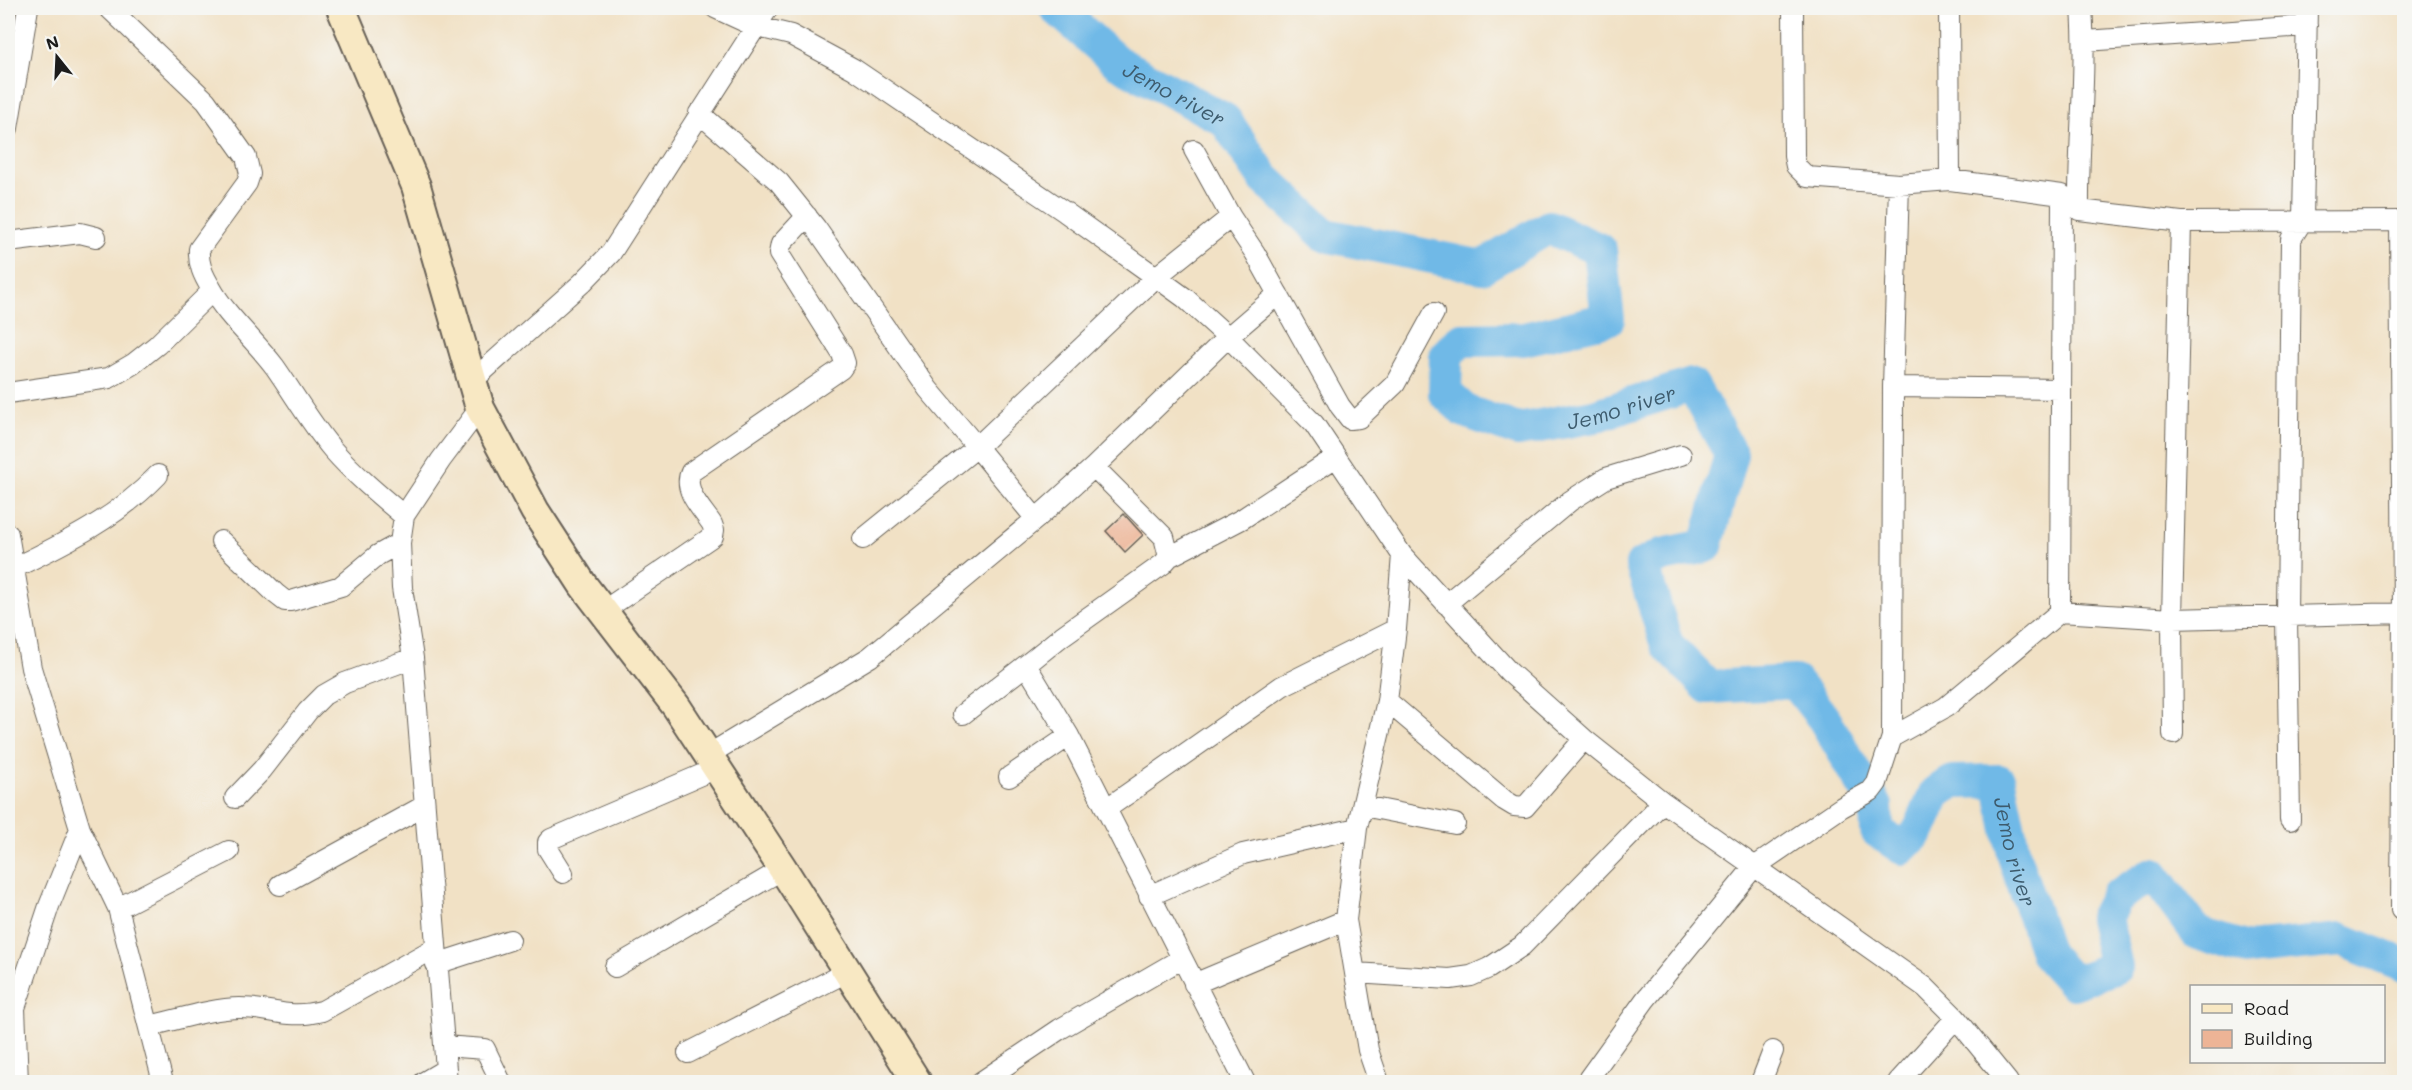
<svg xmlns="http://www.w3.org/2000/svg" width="2412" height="1090" viewBox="0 0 2412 1090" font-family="Mali,sans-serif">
<rect width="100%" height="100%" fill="#f6f6f2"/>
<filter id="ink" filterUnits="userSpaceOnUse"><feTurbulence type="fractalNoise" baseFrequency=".0167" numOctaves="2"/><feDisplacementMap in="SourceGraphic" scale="12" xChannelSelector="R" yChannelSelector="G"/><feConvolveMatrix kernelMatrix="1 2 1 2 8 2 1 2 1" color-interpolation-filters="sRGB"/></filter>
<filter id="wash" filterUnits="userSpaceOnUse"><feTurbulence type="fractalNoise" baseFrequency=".008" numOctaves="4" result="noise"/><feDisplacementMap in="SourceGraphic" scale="24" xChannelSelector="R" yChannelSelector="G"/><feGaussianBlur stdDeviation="1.35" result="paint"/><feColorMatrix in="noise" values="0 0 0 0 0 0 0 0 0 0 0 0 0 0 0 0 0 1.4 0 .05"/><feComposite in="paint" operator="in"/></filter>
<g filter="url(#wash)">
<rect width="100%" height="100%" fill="#f1e1c5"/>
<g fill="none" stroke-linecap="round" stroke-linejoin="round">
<path stroke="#6fb9e7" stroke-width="34" id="s1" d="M1056,8L1117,62L1225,120L1264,178L1325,235L1482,267L1549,227L1600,250L1608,319L1524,339L1461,340L1446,355L1445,393L1465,411L1518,430L1594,416L1692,385L1731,454L1706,546L1662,555L1642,565L1667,645L1708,687L1795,682L1824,719L1876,806L1877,831L1902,848L1919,831L1936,792L1953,782L1999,781L2015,859L2047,954L2073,983L2116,967L2105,918L2116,897L2153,874L2197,933L2248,949L2342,940L2404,965"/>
</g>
<g id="blocks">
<path fill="#edb496" d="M1124,514L1143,535L1125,552L1106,531Z"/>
</g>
</g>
<g filter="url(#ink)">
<use href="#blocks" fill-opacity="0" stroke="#676157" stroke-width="1.5"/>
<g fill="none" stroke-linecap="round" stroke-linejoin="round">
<defs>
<path id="street" d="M109,8L206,101L246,157L250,174L247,183L199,249C198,264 203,275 211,288C227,317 255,340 275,367C294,394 311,424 333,450C354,474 379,495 404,516
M1793,8L1794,156L1796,166L1807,177L1899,184L1950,180L2062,195L2079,210L2181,222L2404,221
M1949,8L1950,180
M2085,41L2307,26
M699,113L779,182L816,228L928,389L977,447L1156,277L1231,217
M8,128L28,8
M1194,150L1231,217L1255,253L1340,406L1350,419L1359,418L1395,384L1434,313
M2079,210C2078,142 2087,75 2082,8
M2400,221L2403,613L2401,910
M8,242L80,233L96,237
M1278,294L1228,337L1314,424L1402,555
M471,382L582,283L611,253L768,8
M1893,387L2060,389
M8,393L109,378L133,364L157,345L212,291
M1094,467L1164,537L1169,557L1163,564L1062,636L1026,665L1069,736L1245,1082
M8,534L31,668L80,829L118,908L163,1082
M863,539L977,447L1036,519
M221,541L276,594L285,601H291L341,586L378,555L400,543
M1169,557L1242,519L1336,457
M12,569C65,543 117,518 158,475
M1446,604L1570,501L1606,478L1681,455
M603,611L713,536L714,530L712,524C702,509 682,490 691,472L841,369L845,363L842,354L779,254L781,244L807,216
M2060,612L2062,195
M1387,701L1504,800L1514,806L1525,807L1584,739
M963,714L1026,665
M2173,734L2172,619L2181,222
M1892,737L1946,707L2060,612L2172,619L2404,613
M708,755L870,657L1036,519L1094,467L1228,337L1185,298L1156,277L1065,212L854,69L791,35L754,26L715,8
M1009,777L1069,736
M235,798L262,770L308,711L324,695L345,683L413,658
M1363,806L1455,824
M1106,809L1282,686L1396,629
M2290,820L2287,617L2291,239L2303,220L2307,8
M563,873L548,849V842L551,839L717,768
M280,885L424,806
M1149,896L1243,854L1357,828
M118,908L229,851
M1346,920L1357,828L1387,701L1396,629L1402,555L1509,672L1584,739L1663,802L1925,987L1956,1018L2008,1082
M436,964L510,940
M615,967L783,869
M1355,973L1450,979L1471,976L1489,968L1522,946L1663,802
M1194,984L1346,920L1368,1050L1379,1082
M149,1026C177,1020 212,1008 240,1008C273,1008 286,1020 322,1011L435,948
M444,1046L485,1049L501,1082
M688,1053L847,972
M18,1082L15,1008L49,906L80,829
M424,1082L446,1069
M447,1082L413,658L402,588L400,543L404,516L441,460L480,408
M981,1082L1060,1029L1181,959
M1586,1082L1645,1000L1753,868L1842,807L1871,791L1877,783L1892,737L1893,387L1899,184
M1761,1082L1773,1051
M1898,1082L1956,1018"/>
<path id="secondary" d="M341,8L416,186L480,408L535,511L583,585L676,706L783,869L917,1082"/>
</defs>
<use href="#street" stroke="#676157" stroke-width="22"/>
<use href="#secondary" stroke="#676157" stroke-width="32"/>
<use href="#street" stroke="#fff" stroke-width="20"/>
<use href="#secondary" stroke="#f8e8c3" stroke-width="28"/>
</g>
</g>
<g text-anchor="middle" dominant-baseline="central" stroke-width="4.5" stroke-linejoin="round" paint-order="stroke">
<g font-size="21" font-style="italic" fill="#3d5b6d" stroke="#f6f6f2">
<text stroke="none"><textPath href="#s1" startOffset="147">Jemo river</textPath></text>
<text stroke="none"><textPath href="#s1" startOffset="1119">Jemo river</textPath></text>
<text stroke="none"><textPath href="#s1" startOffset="2073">Jemo river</textPath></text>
</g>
</g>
<rect width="2412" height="1090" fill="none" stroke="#f6f6f2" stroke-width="30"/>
<rect x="2190" y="985" width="195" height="78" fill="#f6f6f2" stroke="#9f9f9c" stroke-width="1.5"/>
<rect x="2202" y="1004" width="30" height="9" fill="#f8e8c3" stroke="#9f9f9c" stroke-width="1.5"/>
<text x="2244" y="1015" font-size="18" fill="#1c1c1c">Road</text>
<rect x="2202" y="1030" width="30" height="18" fill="#edb496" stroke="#9f9f9c" stroke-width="1.5"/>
<text x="2244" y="1045" font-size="18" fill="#1c1c1c">Building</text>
<g transform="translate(57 57) rotate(342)" stroke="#f6f6f2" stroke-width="4.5" paint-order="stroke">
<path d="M0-4.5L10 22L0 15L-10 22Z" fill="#1c1c1c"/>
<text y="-9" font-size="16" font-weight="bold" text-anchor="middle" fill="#1c1c1c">N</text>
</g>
</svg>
